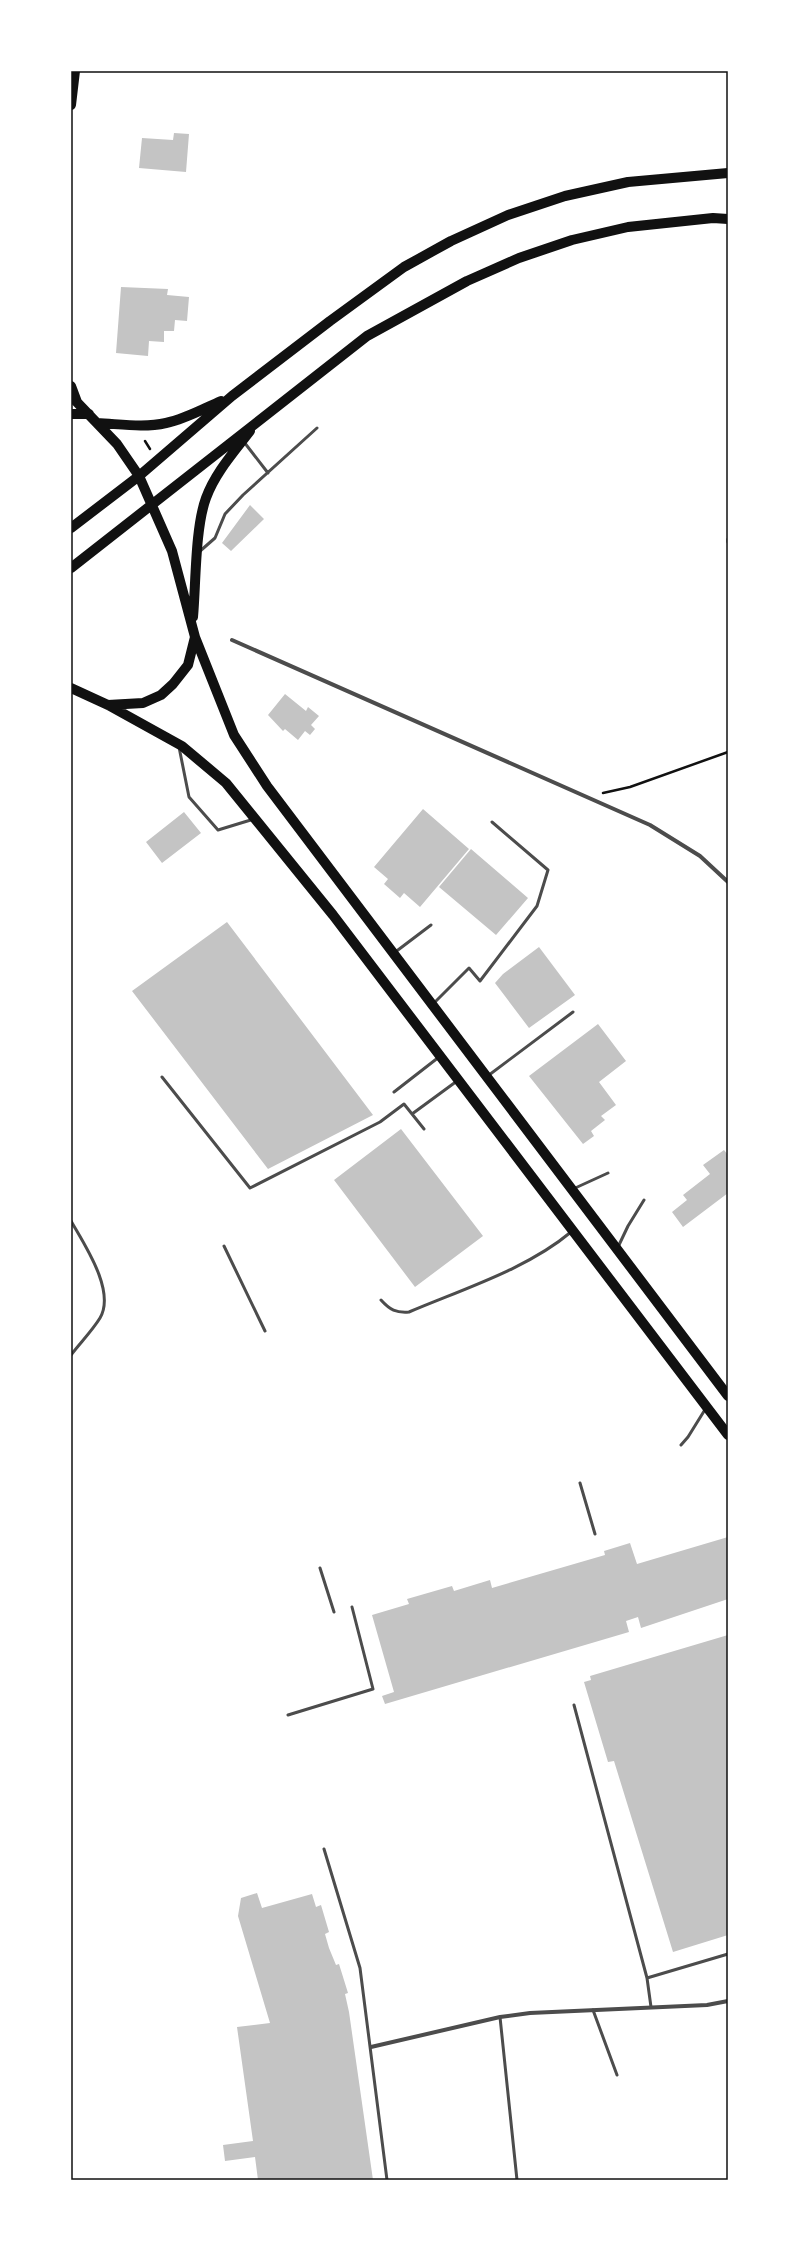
<svg xmlns="http://www.w3.org/2000/svg" width="799" height="2251" viewBox="0 0 799 2251" font-family="Karla,sans-serif">
<rect width="100%" height="100%" fill="#fff"/>
<path fill="#c4c4c4" d="M174,133L189,134L186,172L139,168L142,138L173,140Z
M121,287L168,289L167,295L189,297L187,321L175,320L174,331H164V342L149,341L148,356L116,353Z
M250,505L264,519L231,551L222,543Z
M285,694L306,711L308,707L319,716L311,725L315,729L310,735L305,731L298,740L285,729L283,731L268,715Z
M423,809L469,849L420,907L404,893L400,898L384,884L388,879L374,867Z
M184,812L201,833L162,863L146,842Z
M471,849L528,898L496,935L439,887Z
M227,922L373,1115L268,1169L132,991Z
M539,947L575,995L529,1028L495,983L503,974Z
M598,1024L626,1061L599,1082L616,1105L601,1116L605,1120L591,1131L594,1136L583,1144L529,1076Z
M401,1129L483,1236L415,1287L334,1180Z
M724,1150L728,1155V1193L683,1227L672,1212L687,1200L683,1195L710,1174L703,1165Z
M728,1537V1599L641,1628L638,1617L626,1621L629,1632L385,1704L382,1696L394,1692L372,1615L409,1604L407,1599L452,1586L454,1591L490,1580L492,1588L605,1555L604,1551L630,1543L637,1564Z
M728,1635V1935L673,1952L614,1761L608,1762L584,1682L591,1680L590,1676Z
M257,1893L262,1908L312,1894L316,1907L321,1905L329,1932L325,1934L329,1948L336,1965L339,1964L348,1993L345,1994L349,2012L373,2180H258L255,2157L225,2161L223,2145L253,2141L237,2027L270,2023L238,1916L241,1898Z"/>
<g fill="none" stroke-linecap="round" stroke-linejoin="round">
<path stroke="#111" stroke-width="2.5" d="M145,441L150,449
M603,793L630,787L728,752"/>
<path stroke="#4c4c4c" stroke-width="3" d="M244,442L268,473
M728,539V542
M199,552L215,538L225,514L243,495L317,428
M179,747L189,797L218,830L254,819
M394,953L431,925
M434,1003L469,968L480,981L537,906L548,870L492,822
M489,1075L573,1012
M162,1077L250,1188L380,1122L404,1104L424,1129
M394,1092L439,1057
M412,1114L457,1081
M573,1189L608,1173
M71,1221C84,1244 116,1291 100,1318C92,1331 80,1343 71,1355
M224,1246L265,1331
M618,1247L628,1226L644,1200
M381,1300C390,1310 396,1313 409,1312C463,1289 527,1269 571,1232
M681,1445L688,1437L706,1408
M580,1483L595,1534
M320,1568L334,1612
M574,1705L647,1978L651,2007
M288,1715L373,1689L352,1607
M324,1849L360,1968L387,2180
M647,1978L728,1954
M593,2010L617,2075
M500,2017L517,2180"/>
<path stroke="#4c4c4c" stroke-width="4" d="M232,640L650,825L700,856L728,882
M371,2047L500,2017L530,2013L707,2005L728,2001"/>
<path stroke="#111" stroke-width="10" d="M71,105L75,71
M71,386L77,402
M71,396L117,444L139,476L172,551L195,637L234,735L267,786L728,1396
M71,414H89
M97,423C120,424 144,428 166,423C185,419 203,409 221,401
M71,528L139,476L232,396L330,321L404,267L451,241L508,215L565,196L628,182L728,173
M71,568L367,336L467,281L519,258L572,240L628,227L713,218L728,219
M193,617C196,583 195,528 206,498C215,473 234,452 250,431
M71,688L108,705L182,746L226,783L333,915L728,1435
M108,705L143,703L161,695L173,684L188,665L195,637"/>
</g>
<rect width="799" height="2251" fill="none" stroke="#ffffff" stroke-width="144"/>
<rect x="72" y="72" width="655" height="2107" fill="none" stroke="#111" stroke-width="1.5"/>
</svg>
